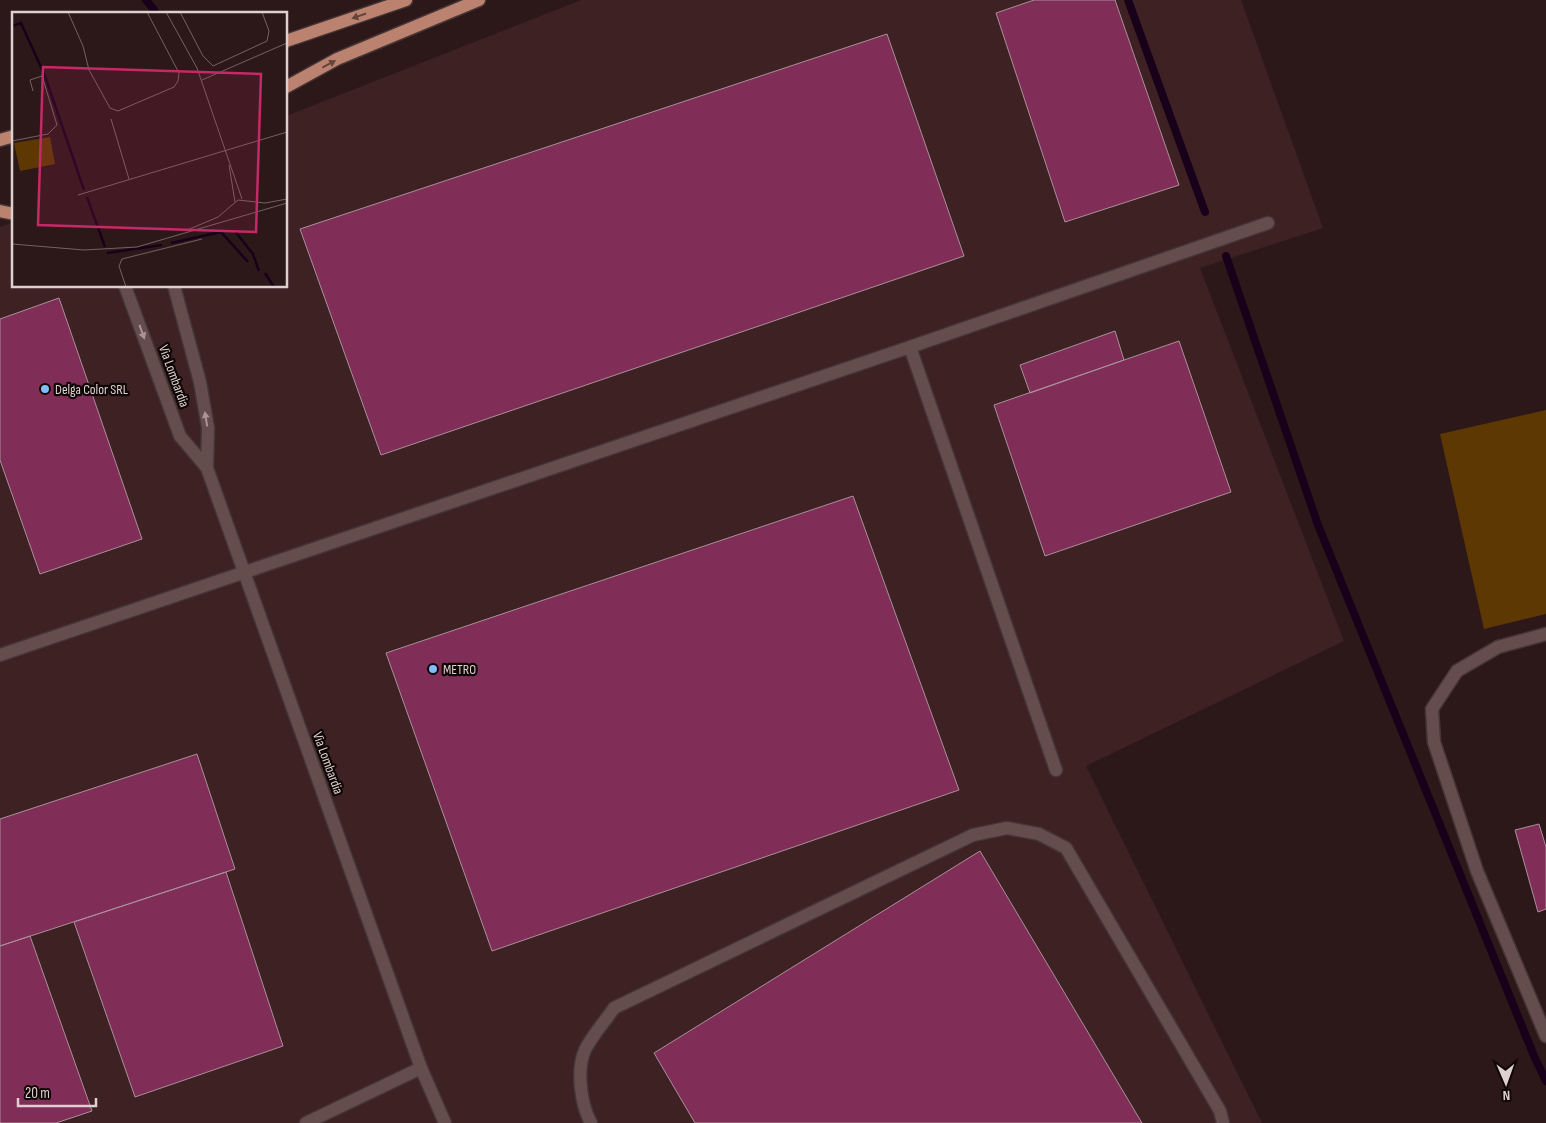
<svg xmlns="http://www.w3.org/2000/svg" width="1546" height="1123" viewBox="0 0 1546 1123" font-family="'Sofia Sans Condensed',sans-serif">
<rect width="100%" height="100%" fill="#2d1819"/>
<path fill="#3d2123" d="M581,0H1241L1323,228L1200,268L1344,641L1086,766L1262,1123H0V227L14,222V286H286V116Z"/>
<path fill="#5e3803" d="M1546,410V614L1484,629L1440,434Z"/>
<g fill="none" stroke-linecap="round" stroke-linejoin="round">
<path stroke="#19001a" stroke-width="8" d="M146,0L155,11
M1128,0L1205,212
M1226,256L1318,525L1534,1056L1546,1081"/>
</g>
<path fill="#802d57" stroke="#a9909a" d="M1034,0H1115L1179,185L1065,222L996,13Z
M887,34L964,256L381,455L300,229Z
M59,298L142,539L40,574L0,460V319Z
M1115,331L1124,360L1030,393L1020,365Z
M1179,341L1231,492L1045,556L994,405Z
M853,496L959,790L492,951L386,653Z
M197,754L235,869L0,946V819Z
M1539,824L1546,847V909L1538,912L1515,830Z
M980,851L1142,1123H695L654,1053Z
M226,872L283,1046L135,1097L74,922Z
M30,936L92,1111L56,1123H0V946Z"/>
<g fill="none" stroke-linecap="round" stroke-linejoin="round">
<defs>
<path id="minor" d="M125,286L180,436L207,468
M174,286L200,382L208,428L207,468L421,1068L445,1123
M910,347L1056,770
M1546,634L1498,647L1457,671L1432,709L1434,742L1477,871L1546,1036
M0,655L910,347L1268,223
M306,1123L421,1068
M591,1123C581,1105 576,1070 585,1050C591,1037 606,1020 614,1008L973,835L1007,828L1039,834L1066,848L1220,1111L1223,1123"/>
<path id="major" d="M286,41L406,0
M286,87L337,59L479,0
M0,140L14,136
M0,211L14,214"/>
</defs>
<use href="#minor" stroke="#453535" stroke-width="15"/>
<use href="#major" stroke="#453535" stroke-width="15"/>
<use href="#minor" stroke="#664d4d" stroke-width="12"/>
<use href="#major" stroke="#bb826f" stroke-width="12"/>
</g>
<defs><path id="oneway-solid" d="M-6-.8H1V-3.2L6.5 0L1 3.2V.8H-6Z" transform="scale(1.25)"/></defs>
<g fill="#65443a">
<use href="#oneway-solid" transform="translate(359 16) rotate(161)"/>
<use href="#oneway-solid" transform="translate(329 64) rotate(-28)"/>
</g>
<g fill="#a99595">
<use href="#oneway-solid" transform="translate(142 332) rotate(70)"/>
<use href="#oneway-solid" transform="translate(206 419) rotate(-99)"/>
</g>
<g fill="#83bcfb" stroke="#0f0606" stroke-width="2">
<circle cx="45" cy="389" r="5"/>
<circle cx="433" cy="669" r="5"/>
</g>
<g text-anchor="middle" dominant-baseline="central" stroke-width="4.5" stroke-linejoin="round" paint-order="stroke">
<g font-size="14" fill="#dfd0d0" stroke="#0f0606">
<text transform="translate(174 376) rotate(70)">Via Lombardia</text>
<text transform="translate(328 763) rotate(70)">Via Lombardia</text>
</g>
<g font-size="14" fill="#dfd0d0" stroke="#0f0606" text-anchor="start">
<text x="55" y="389">Delga Color SRL</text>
<text x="443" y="669">METRO</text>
</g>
</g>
<g transform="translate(12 12)">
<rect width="275" height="275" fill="#2d1819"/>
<path d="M38,125L43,152L8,159L2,131Z" fill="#5e3803"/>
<path fill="none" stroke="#19001a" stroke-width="2.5" d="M0,14L9,11L33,64L72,178M75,185L93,235M222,218L241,242L247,259M159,231L209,220L236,250M95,241L150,233M253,261L262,275"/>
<path fill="none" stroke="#746262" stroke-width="1" d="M56,0L71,34L77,58L98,96L106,99L162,75L166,69L167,61L135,0M154,0L185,56L230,187M168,0L191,44L201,54L255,29L257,19L250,0M190,68L275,31M99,107L117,167M0,129L36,122L45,113L30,64L18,68L21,79M217,153L223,190M66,183L275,120M173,219L206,205L226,188L253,191L275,187M0,232L72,238L125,235L275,191M114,275L107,254L110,247L190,227"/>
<path fill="#c52a67" fill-opacity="0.15" stroke="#c52a67" stroke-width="2.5" d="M31,55L249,62L244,220L26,213Z"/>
<rect width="275" height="275" fill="none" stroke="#dfd0d0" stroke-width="2.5"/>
</g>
<g transform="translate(1506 1083) rotate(178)" stroke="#0f0606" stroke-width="4" paint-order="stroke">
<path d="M0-4L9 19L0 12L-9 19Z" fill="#dfd0d0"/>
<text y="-8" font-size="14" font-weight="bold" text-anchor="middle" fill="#dfd0d0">N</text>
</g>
<path d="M18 1098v8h78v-8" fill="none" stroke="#dfd0d0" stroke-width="2.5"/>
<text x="25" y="1098" font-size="15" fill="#dfd0d0" stroke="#0f0606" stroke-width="4" paint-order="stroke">20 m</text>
</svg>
